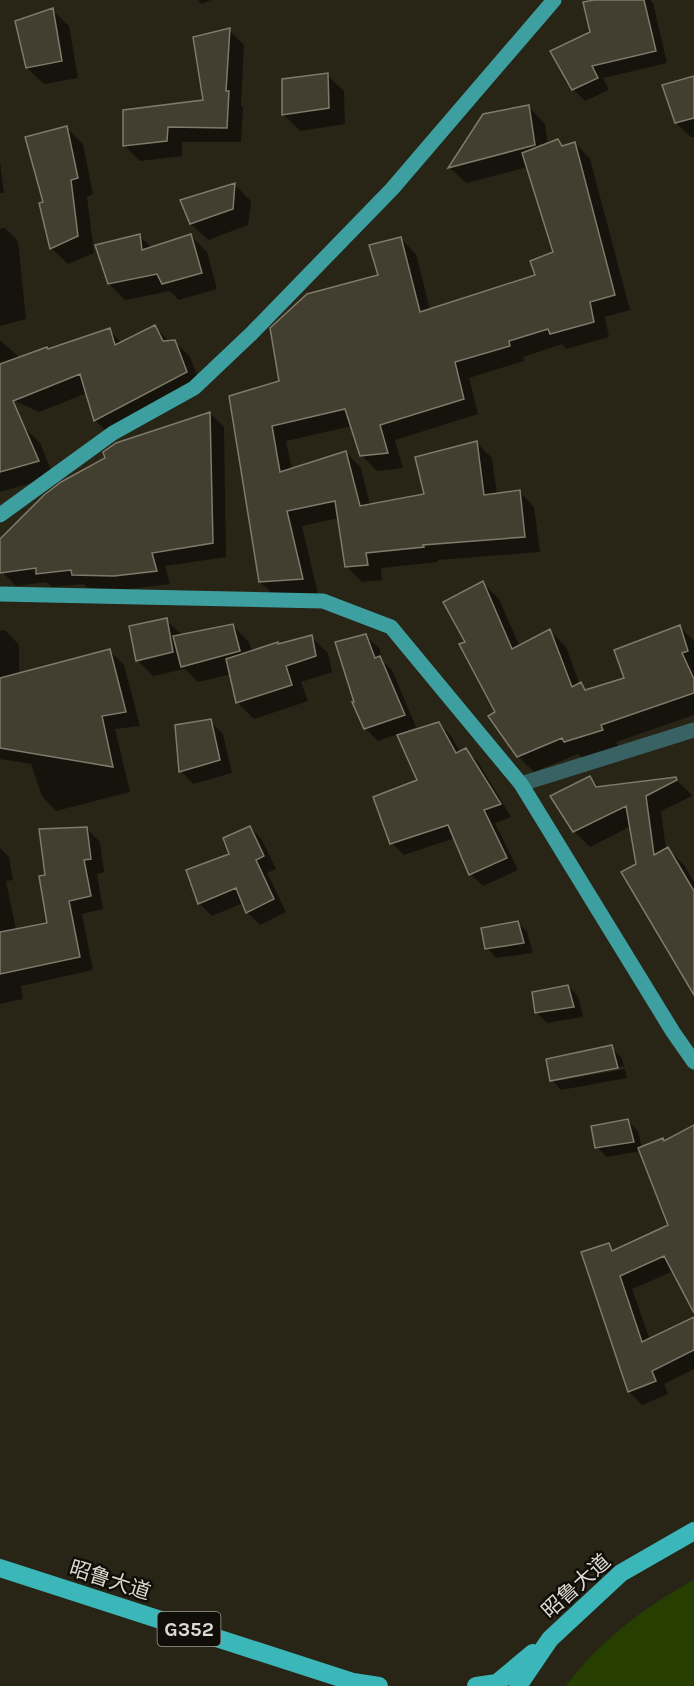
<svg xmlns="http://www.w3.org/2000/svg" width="694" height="1686" viewBox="0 0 694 1686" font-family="Karla,'Noto Sans SC',sans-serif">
<rect width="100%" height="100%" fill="#282517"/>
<path fill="#273e01" d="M694,1580V1686H566C598,1642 646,1606 694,1580Z"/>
<path fill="#0007" d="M198,0H211L202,4Z
M599,0H650L653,3L667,63L603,78L609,90L585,101L573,89L592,33Z
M52,10L69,26L78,78L44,84L27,68Z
M229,30L244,45L241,105L243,108L241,142H182V156L140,161L125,146L205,102Z
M327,75L344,91L345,124L300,131L283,114Z
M694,78V137H691L676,123Z
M529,107L545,124L548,145L557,141L564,148L575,143L590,159L630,310L605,317L609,337L566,349L562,344L523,357L524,361L469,378L478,414L395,440L403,468L377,471L361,455L352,426L286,441L292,470L346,452L361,468L370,505L425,495L477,443L492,458L497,495L519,491L534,507L540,552L438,560V562L381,568L382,580L362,582L347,567L339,518L302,526L318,594L276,597L260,582L231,397L281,382L380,276L400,238L416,254L430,310L537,276L555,252L528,167L466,183L450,168L484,115Z
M67,128L83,144L93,194L87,197L94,253L68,264L51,248L45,203Z
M0,161L4,193H0Z
M235,185L251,201L248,225L208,240L191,224L182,201Z
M5,228L18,241L26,319L0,326V229Z
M139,236L152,248L191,236L207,252L217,289L179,300L170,291L125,300L109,284Z
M155,327L170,342L174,341L190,357L202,388L111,436L95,420L87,393L39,412L0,394V340L18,356L17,360L109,330L122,343Z
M210,413L224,427L226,557L165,566L170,584L129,589L88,588L83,584L52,587L46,582L16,586L2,572L0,568V542Z
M23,426L40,443L54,477L0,492V431Z
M483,583L499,599L520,647L550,631L566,647L580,685L588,691L626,679L680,627L694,641V715L616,742L618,746L582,758L578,754L534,772L518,756L467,643Z
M166,620L182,635L233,626L249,642L252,652L311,637L328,653L332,672L301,682L308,701L254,719L237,702L231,674L198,682L185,669L153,676L137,660Z
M5,630L19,645V675L110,651L124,665L140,726L115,729L130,792L56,811L42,796L31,764L0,759V631Z
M366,636L379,648L383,662L392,670L416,727L408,730L409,733L439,723L451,736L460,752L466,750L478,762L511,817L495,823L518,870L483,886L471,874L455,838L404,855L392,843L419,781L398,734L378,741L366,729L354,703Z
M210,721L223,734L232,773L193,784L181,771Z
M589,777L600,788L675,779L691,794L692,796L661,811L666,850L668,849L684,865L694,882V994L638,865L631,826L590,847L574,831Z
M250,827L262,840L276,869L267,873L286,912L260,925L247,912L243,903L212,916L199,903Z
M86,828L100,842L104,872L97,874L103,909L82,914L93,970L21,986L23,999L0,1004V848L9,857L13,880L6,881L16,930L49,924L47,876Z
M517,922L527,932L533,953L496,958L487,948Z
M568,986L578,996L583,1017L547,1023L537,1013Z
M611,1047L621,1057L624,1066L557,1078V1081L625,1069L627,1078L561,1090L552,1080Z
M628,1121L638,1131L642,1148L663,1139L665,1142L694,1127V1310L674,1271L632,1289L650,1340L694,1322V1369L664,1384L668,1394L642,1405L629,1392L583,1253L609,1245L615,1251L670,1226L641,1151L607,1157L597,1147Z"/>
<path fill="#423e30" stroke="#7e7b6a" stroke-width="1.5" d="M594,0H644L656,51L592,66L598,78L572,90L550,51L590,32L583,2Z
M53,8L62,61L26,68L15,21Z
M230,28L226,91H229L227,128L168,127L167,141L123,146V110L203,100L193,37Z
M328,73L329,108L282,115V79Z
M694,76V118L675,123L662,85Z
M529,105L535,145L448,168L483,114Z
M67,126L78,178L71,180L78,236L50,249L39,203L43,202L25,137Z
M558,139L562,146L575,142L615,295L590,302L594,322L550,334L548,329L509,341L510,346L455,362L464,399L380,425L388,453L360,456L345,409L272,426L280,472L346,451L360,506L424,494L415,457L477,441L484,495L520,490L525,537L423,545L424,547L366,553L368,565L345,567L335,501L287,511L303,579L259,582L229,396L279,381L270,328L307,294L378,275L369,245L401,237L420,312L535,275L530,261L553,252L522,153Z
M235,183L233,209L190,224L180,200Z
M140,234L142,250L191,234L202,273L162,284L157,274L108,284L95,245Z
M155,325L163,341L175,340L187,372L94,421L80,374L13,401L39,461L0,472V364L47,347L48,349L110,328L115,345Z
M210,412L213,543L152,553L157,571L114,576L72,575L71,570L36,574V568L0,573V539L44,495L61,482L105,458L103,452L116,443Z
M483,581L512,649L550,629L572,687L581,682L585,690L624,678L614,650L680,625L688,651L682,653L694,679V693L601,725L603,730L564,742L562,738L517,757L488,716L495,712L459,644L465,642L443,602Z
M167,618L173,652L136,661L129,626Z
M233,624L240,651L181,667L173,636Z
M366,634L375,658L380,656L405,715L364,729L352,702H354L335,642Z
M312,635L316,656L286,666L292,685L236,703L226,659L278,642V644Z
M110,649L126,712L102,716L113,767L0,748V678Z
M211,719L220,760L179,772L175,725Z
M439,722L456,753L466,748L501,804L484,810L507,858L469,875L448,825L390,844L373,797L417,780L397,735Z
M590,776L596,787L676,777L677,780L646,796L654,855L668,847L694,891V995L621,872L636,864L626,806L573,832L550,796Z
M250,826L264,856L256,860L274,899L246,913L236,888L198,904L186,870L229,854L223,838Z
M87,827L91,859L84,860L91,896L69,901L80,957L0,974V932L47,923L39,876L45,875L39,829Z
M518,921L524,943L485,949L481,928Z
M568,985L574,1007L535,1013L532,992Z
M612,1045L618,1068L550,1081L546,1059Z
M628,1119L634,1142L595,1148L591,1126Z
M694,1125V1313L664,1256L620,1276L642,1342L694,1317V1350L652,1371L656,1381L628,1392L581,1252L609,1243L612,1251L668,1225L638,1148L663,1138L664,1141Z"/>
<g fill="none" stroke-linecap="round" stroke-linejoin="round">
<path stroke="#386263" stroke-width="15" d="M521,784L694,730"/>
<path stroke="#3d9fa0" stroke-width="15" d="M0,515L113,433L194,388L251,334L392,189L554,0
M0,594L323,601L391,627L521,784L673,1032L694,1062"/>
<path stroke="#3cb7b9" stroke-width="18" d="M0,1568L353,1682L379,1686
M476,1686L497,1683L533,1653
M518,1686L550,1639L621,1573L694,1531"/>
</g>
<g text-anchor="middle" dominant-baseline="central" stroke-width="5" stroke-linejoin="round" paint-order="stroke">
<rect fill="#0f0e08" stroke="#9e9d95" stroke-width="1.5" x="157.5" y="1612" width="63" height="34" rx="4.5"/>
<g font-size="20" font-weight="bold" fill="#dcdad1">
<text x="189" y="1629">G352</text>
</g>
<g font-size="21" fill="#dcdad1" stroke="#0f0e08">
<text transform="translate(110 1580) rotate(18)">昭鲁大道</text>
<text transform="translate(576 1586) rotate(-42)">昭鲁大道</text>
</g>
</g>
</svg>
